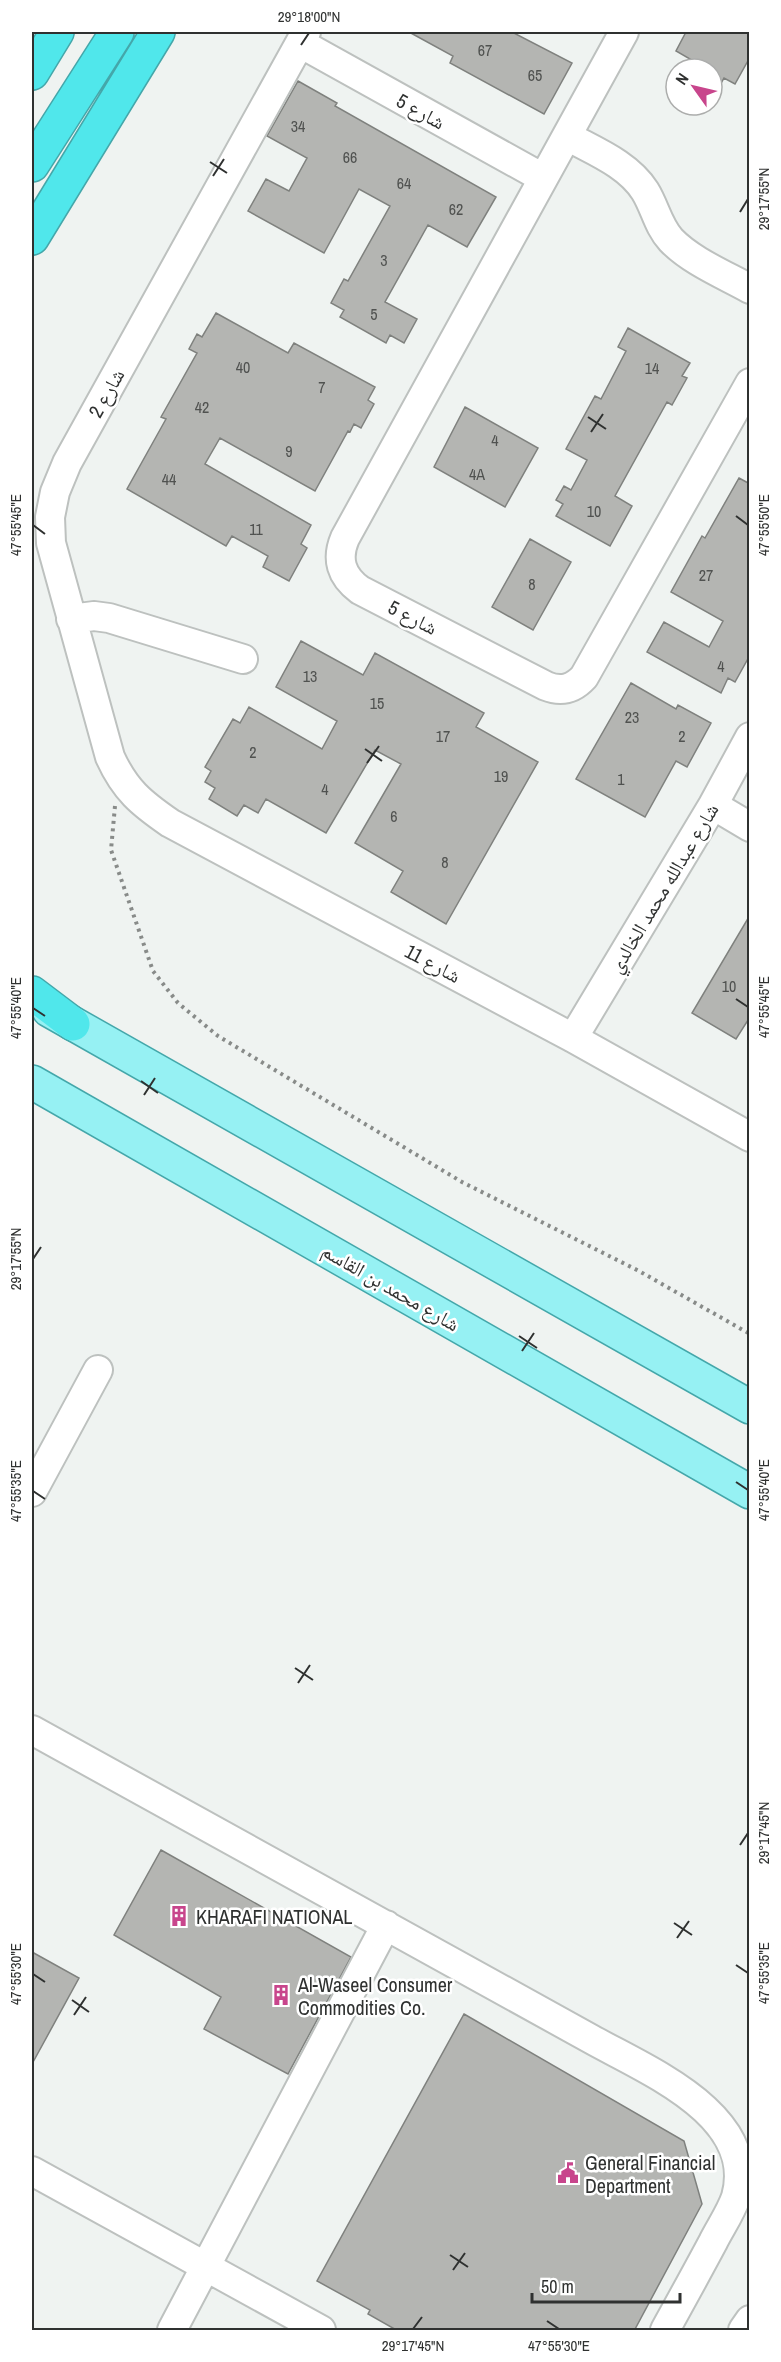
<svg xmlns="http://www.w3.org/2000/svg" width="781" height="2362" viewBox="0 0 781 2362" font-family="'Archivo Narrow','Noto Naskh Arabic',sans-serif">
<rect width="100%" height="100%" fill="#eff3f1"/>
<path fill="#b4b5b2" stroke="#7f817e" stroke-width="1.5" d="M409,32H512L572,63L544,114L450,63L453,56Z
M686,32H750V57L735,84L724,78L712,100V69H694L697,63L676,51Z
M298,81L337,103L335,106L496,197L467,247L428,225L385,302L417,319L404,343L390,335L386,343L340,317L344,310L331,303L344,279L348,281L390,206L359,189L324,253L248,211L266,179L289,191L307,158L267,136Z
M216,313L288,353L294,343L375,387L368,400L374,404L361,428L354,424L350,432L348,431L315,491L220,438L205,464L311,525L301,544L307,548L289,581L263,567L268,556L232,536L226,546L127,489L166,419L161,417L197,353L189,349L197,334L202,337Z
M628,328L690,363L682,376L687,378L672,405L667,402L615,496L632,506L610,546L556,516L563,504L556,500L564,486L571,490L587,460L566,449L595,396L601,399L626,351L618,347Z
M465,407L538,448L505,507L434,467Z
M739,478L750,484V655L735,682L728,678L721,693L647,652L664,622L709,647L723,621L671,592L702,536L705,538Z
M530,539L571,562L533,630L492,607Z
M301,641L363,675L375,653L484,713L476,727L538,762L446,924L391,892L403,871L355,843L401,764L375,750L326,833L266,799L258,813L244,805L237,816L209,799L215,788L205,782L211,771L205,767L233,719L240,723L249,707L322,749L337,721L276,687Z
M631,683L676,709L678,705L711,723L687,767L676,761L645,817L576,779Z
M750,915V1017L736,1039L692,1013Z
M161,1850L351,1957L288,2074L204,2029L221,1997L114,1935Z
M32,1952L79,1978L32,2064Z
M464,2014L684,2141L702,2204L634,2331H398L368,2314L370,2310L317,2281Z"/>
<g fill="none" stroke-linecap="round" stroke-linejoin="round">
<defs>
<path id="minor" d="M306,32L67,463L55,492L50,517L51,543L110,757C125,790 141,803 170,823L573,1038L750,1137
M624,32L345,538C336,559 341,576 360,590L546,686C561,692 573,689 584,677L750,383
M300,43L543,178
M567,136C594,151 628,164 645,191C655,207 658,226 671,240C691,261 725,275 750,289
M71,619L94,616L109,618L243,659
M713,805L750,827
M573,1038L713,805L750,737
M32,1492L98,1370
M32,1730L591,2039C646,2070 759,2115 736,2197C731,2212 720,2228 713,2242C697,2272 681,2301 665,2330
M32,2171L321,2330
M172,2330L386,1925
M743,2330L750,2320"/>
<path id="major" d="M49,1010L750,1407
M32,1082L750,1492"/>
<path id="highway" d="M32,73L57,32
M32,165L117,32
M32,238L158,32
M32,993L73,1024"/>
</defs>
<use href="#minor" stroke="#bdc1bf" stroke-width="32"/>
<use href="#major" stroke="#44a7aa" stroke-width="36"/>
<use href="#highway" stroke="#44a7aa" stroke-width="36"/>
<path stroke="#888b89" stroke-width="4" stroke-dasharray="3 4.5" stroke-linecap="butt" d="M115,806L111,850L153,971L178,1003L218,1036L462,1182L639,1271L750,1334"/>
<use href="#minor" stroke="#fff" stroke-width="28"/>
<use href="#major" stroke="#96f1f3" stroke-width="33"/>
<use href="#highway" stroke="#50e7eb" stroke-width="33"/>
</g>
<path fill="none" stroke="#2f3130" stroke-width="2" d="M301,45L309,33M210,162L227,173M213,176L224,159M740,212L748,199M588,417L606,429M591,432L603,414M736,516L748,525M33,525L45,534M365,749L382,761M367,763L379,746M736,999L748,1007M33,1008L45,1016M141,1081L158,1093M144,1095L155,1078M33,1259L41,1247M519,1336L537,1348M522,1351L534,1333M736,1482L748,1490M33,1491L45,1499M295,1668L313,1680M298,1683L310,1665M740,1845L748,1833M674,1923L692,1935M677,1938L689,1921M736,1965L748,1973M33,1974L45,1982M72,2000L89,2012M74,2015L86,1997M450,2255L468,2267M453,2270L465,2253M547,2321L559,2329M413,2329L422,2317"/>
<defs>
<symbol id="building-bare" viewBox="-9 -9 18 18"><path d="M-4-6H4V6H1V3H-1V6H-4ZM-2.5-4.3h1.7v1.8h-1.7ZM.8-4.3h1.7v1.8H.8ZM-2.5-1h1.7V.8h-1.7ZM.8-1h1.7V.8H.8Z" fill="#c8458c" stroke="#fff" stroke-width="2.5" paint-order="stroke"/></symbol>
<symbol id="civic-bare" viewBox="-9 -9 18 18"><path d="M-.6-6.5H3V-4.5H.6V-3L4-1V1h2V6H-6V1h2V-1L-.6-3ZM-1.2 2.5V6h2.4V2.5Z" fill="#c8458c" stroke="#fff" stroke-width="2.5" paint-order="stroke"/></symbol>
</defs>
<g fill-rule="evenodd">
<use href="#building-bare" x="164" y="1901" width="30" height="30"/>
<use href="#building-bare" x="266" y="1980" width="30" height="30"/>
<use href="#civic-bare" x="553" y="2158" width="30" height="30"/>
</g>
<g text-anchor="middle" dominant-baseline="central" stroke-width="5" stroke-linejoin="round" paint-order="stroke">
<g font-size="16" fill="#505250">
<text x="485" y="50">67</text>
<text x="535" y="75">65</text>
<text x="298" y="126">34</text>
<text x="350" y="157">66</text>
<text x="404" y="183">64</text>
<text x="456" y="209">62</text>
<text x="384" y="260">3</text>
<text x="374" y="314">5</text>
<text x="243" y="367">40</text>
<text x="652" y="368">14</text>
<text x="322" y="387">7</text>
<text x="202" y="407">42</text>
<text x="495" y="440">4</text>
<text x="289" y="451">9</text>
<text x="477" y="474">4A</text>
<text x="169" y="479">44</text>
<text x="594" y="511">10</text>
<text x="256" y="529">11</text>
<text x="706" y="575">27</text>
<text x="532" y="584">8</text>
<text x="721" y="666">4</text>
<text x="310" y="676">13</text>
<text x="377" y="703">15</text>
<text x="632" y="717">23</text>
<text x="443" y="736">17</text>
<text x="682" y="736">2</text>
<text x="253" y="752">2</text>
<text x="501" y="776">19</text>
<text x="621" y="779">1</text>
<text x="325" y="789">4</text>
<text x="394" y="816">6</text>
<text x="445" y="862">8</text>
<text x="729" y="986">10</text>
</g>
<g font-size="20" fill="#2f3130" stroke="#fff">
<text transform="translate(421 111) rotate(29)">شارع 5</text>
<text transform="translate(106 393) rotate(-61)">شارع 2</text>
<text transform="translate(413 617) rotate(27)">شارع 5</text>
<text transform="translate(663 888) rotate(-59)">شارع عبدالله محمد الخالدي</text>
<text transform="translate(433 963) rotate(28)">شارع 11</text>
<text transform="translate(391 1287) rotate(30)">شارع محمد بن القاسم</text>
</g>
<g font-size="20" fill="#2f3130" stroke="#fff" text-anchor="start">
<text x="196" y="1916">KHARAFI NATIONAL</text>
<text x="298" y="1984">Al-Waseel Consumer<tspan x="298" dy="23">Commodities Co.</tspan></text>
<text x="585" y="2162">General Financial<tspan x="585" dy="23">Department</tspan></text>
</g>
</g>
<rect width="781" height="2362" fill="none" stroke="#ffffff" stroke-width="66"/>
<g transform="translate(694 87) rotate(304)"><circle r="28" fill="#ffffff" stroke="#acadac" stroke-width="1.5"/>
<path d="M0-4.5L10 22L0 15L-10 22Z" fill="#c8458c"/>
<text y="-9" font-size="16" font-weight="bold" text-anchor="middle" fill="#2f3130">N</text>
</g>
<path d="M532 2293v9h148v-9" fill="none" stroke="#2f3130" stroke-width="3"/>
<text x="541" y="2293" font-size="18" fill="#2f3130" stroke="#ffffff" stroke-width="4.5" paint-order="stroke">50 m</text>
<rect x="33" y="33" width="715" height="2296" fill="none" stroke="#2f3130" stroke-width="2"/>
<g font-size="15" text-anchor="middle" fill="#2f3130">
<text x="309" y="22">29°18'00"N</text>
<text transform="translate(764 199) rotate(-90)" y="5">29°17'55"N</text>
<text transform="translate(764 525) rotate(-90)" y="5">47°55'50"E</text>
<text transform="translate(16 525) rotate(-90)" y="5">47°55'45"E</text>
<text transform="translate(764 1007) rotate(-90)" y="5">47°55'45"E</text>
<text transform="translate(16 1008) rotate(-90)" y="5">47°55'40"E</text>
<text transform="translate(16 1259) rotate(-90)" y="5">29°17'55"N</text>
<text transform="translate(764 1490) rotate(-90)" y="5">47°55'40"E</text>
<text transform="translate(16 1491) rotate(-90)" y="5">47°55'35"E</text>
<text transform="translate(764 1833) rotate(-90)" y="5">29°17'45"N</text>
<text transform="translate(764 1973) rotate(-90)" y="5">47°55'35"E</text>
<text transform="translate(16 1974) rotate(-90)" y="5">47°55'30"E</text>
<text x="413" y="2351">29°17'45"N</text>
<text x="559" y="2351">47°55'30"E</text>
</g>
</svg>
